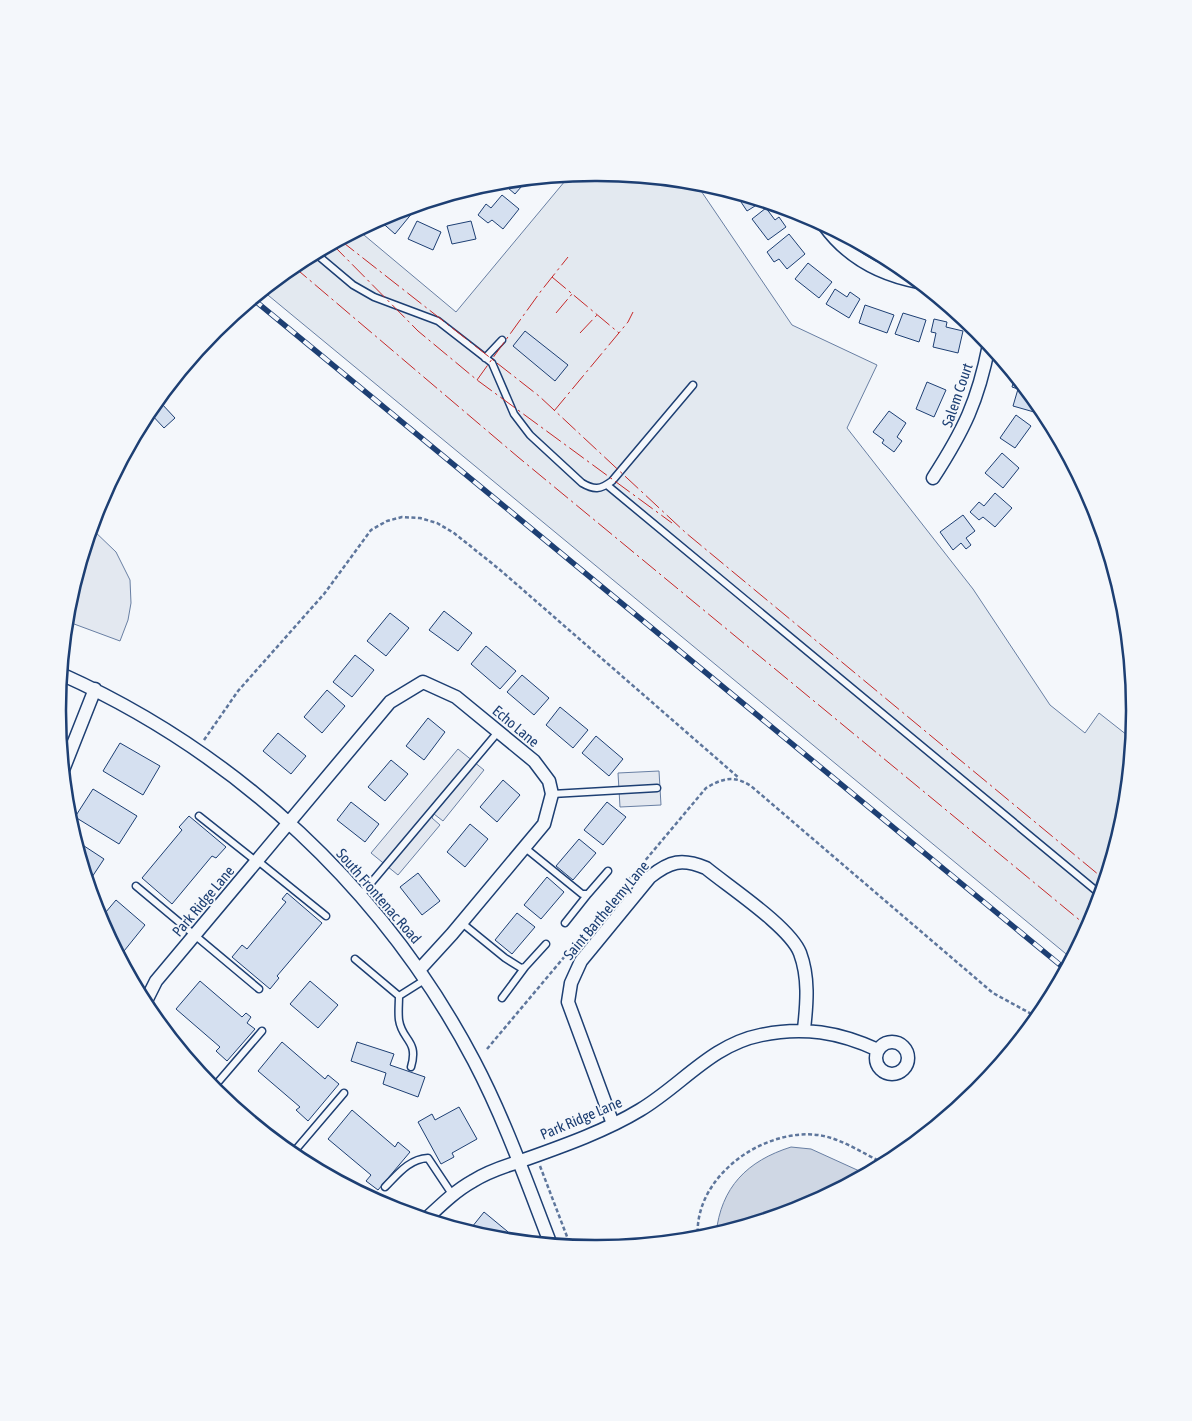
<svg xmlns="http://www.w3.org/2000/svg" width="1192" height="1421" viewBox="0 0 1192 1421" font-family="'Asap Condensed',sans-serif">
<rect width="100%" height="100%" fill="#f4f7fb"/>
<path fill="#e3e9f0" stroke="#687fa3" d="M596,172L695,182L792,325L877,365L847,428L973,589L1050,705L1085,733L1099,713L1132,739L1124,816L1093,917L1071,958L263,291L297,263L358,230L456,312L570,175Z"/>
<path fill="#e3e8f0" stroke="#687fa3" d="M91,528L116,552L130,580L131,603L128,620L120,641L66,621L68,605Z
M458,749L484,770L443,821L434,814L432,818L440,825L398,875L371,853Z
M659,771L661,805L620,807L618,773Z"/>
<path fill="#cfd7e4" stroke="#687fa3" d="M791,1147L811,1149L866,1174L802,1208L716,1234C721,1187 747,1161 791,1147Z"/>
<path fill="#d5e0f0" stroke="#1d3f73" d="M528,179L515,194L501,182V181Z
M735,193L763,201L747,211Z
M502,195L519,209L503,229L492,220L488,223L478,215L486,204L491,208Z
M405,208H408L413,212L395,234L378,219Z
M766,208L775,220L779,217L786,227L768,240L752,219Z
M417,221L441,232L433,250L408,239Z
M471,221L476,239L452,244L447,226Z
M789,234L805,254L787,269L779,259L774,262L767,252Z
M808,263L832,282L819,298L795,279Z
M835,289L847,297L850,292L860,299L849,318L826,304Z
M865,305L894,315L887,333L859,323Z
M903,313L926,320L919,342L895,334Z
M934,319L947,322L946,327L963,331L958,353L933,347L936,333L931,332Z
M525,331L568,365L555,381L513,346Z
M1015,376L1037,403L1034,412L1013,406L1018,389L1012,387Z
M927,382L946,390L934,417L916,409Z
M161,403L175,418L164,428L150,413Z
M889,411L906,423L897,437L902,441L894,452L882,443L884,440L873,432Z
M1016,415L1031,426L1015,448L1000,438Z
M1002,453L1019,468L1003,488L985,473Z
M995,493L1012,508L995,527L983,517L979,520L970,512L979,502L984,506Z
M963,515L975,531L966,538L971,545L966,549L961,543L953,550L940,532Z
M444,611L472,633L458,651L429,630Z
M390,613L409,628L386,656L367,641Z
M486,646L516,671L500,689L471,664Z
M355,655L374,670L352,697L333,682Z
M522,675L549,698L534,715L507,692Z
M327,690L345,706L322,733L304,717Z
M560,707L588,730L573,748L546,725Z
M428,718L445,732L424,760L406,746Z
M278,733L306,756L291,774L263,751Z
M596,736L623,759L609,776L582,753Z
M120,743L160,766L143,795L103,771Z
M391,760L408,774L385,801L368,787Z
M503,780L520,795L497,822L480,807Z
M93,789L137,816L119,844L75,817Z
M351,802L379,824L365,842L337,820Z
M607,802L626,817L603,845L584,830Z
M189,816L226,847L216,858L212,856L172,904L142,878L182,830L179,827Z
M470,824L488,839L465,867L447,852Z
M579,839L596,853L573,880L556,866Z
M75,840L104,859L88,883Z
M418,873L440,901L422,915L400,887Z
M547,877L564,892L541,919L524,905Z
M287,893L322,923L277,976L279,978L270,989L232,957L242,945L247,949L286,902L282,899Z
M116,900L145,925L120,956L100,919Z
M517,913L535,927L512,954L495,940Z
M200,981L242,1017L246,1013L251,1017L247,1023L255,1029L227,1061L216,1051L220,1047L176,1009Z
M310,981L338,1005L318,1028L290,1004Z
M282,1042L325,1079L328,1075L339,1084L308,1121L296,1110L300,1107L258,1071Z
M357,1042L394,1054L390,1065L425,1077L418,1097L383,1084L386,1073L351,1061Z
M459,1107L477,1139L452,1153L454,1157L441,1164L418,1122L432,1114L435,1120Z
M352,1110L395,1147L398,1142L410,1152L378,1190L366,1181L371,1175L328,1139Z
M484,1212L513,1236L509,1240L491,1239L468,1232Z"/>
<g fill="none" stroke-linecap="round" stroke-linejoin="round">
<defs>
<path id="lane" d="M315,253L353,285L374,297L438,321L492,363L514,414L530,435L582,483C594,490 600,490 612,481L693,385
M485,358L502,340
M607,485L1100,894
M552,794L657,788
M199,816L257,862
M524,847L582,894H588L608,871
M258,861L326,916
M136,886L259,989
M360,896L498,732
M462,923L505,958L521,968L525,967L546,944
M565,923L588,894
M355,959L399,996C399,1004 398,1012 399,1020C402,1041 419,1040 411,1067
M399,996L426,979
M502,998L525,967
M213,1088L262,1031
M292,1154L344,1093
M385,1187C398,1174 409,1159 428,1158L452,1194"/>
<path id="street" d="M824,225C847,257 881,275 919,282
M933,478C964,430 978,401 989,345
M61,674C237,753 384,890 474,1061C505,1120 527,1183 551,1245
M63,770L95,689
M145,1003L156,981L390,702L423,682L456,697L534,761L549,781L552,794L544,824L452,934L420,969
M876 1058a16 16 0 1 1 32 0a16 16 0 1 1-32 0Z
M613,1124L568,1002L571,983L581,961L650,877C670,861 682,858 706,868C729,887 790,927 800,953C809,977 807,1003 804,1029
M426,1219C441,1205 455,1191 473,1181C487,1172 502,1167 518,1162C557,1148 604,1132 640,1110C682,1085 711,1045 761,1035C803,1026 839,1032 878,1050"/>
</defs>
<use href="#lane" stroke="#1d3f73" stroke-width="9"/>
<use href="#street" stroke="#1d3f73" stroke-width="15"/>
<path stroke="#5e769c" stroke-width="2.5" stroke-dasharray="4 2.5" stroke-linecap="butt" d="M204,740L238,691L324,594L371,530L387,521L402,517L420,518L437,523L454,533L499,569L739,778
M487,1049L706,788C723,778 734,775 751,786L993,993L1037,1017
M540,1166L571,1247
M698,1239C692,1178 762,1128 818,1135C841,1138 864,1154 885,1164"/>
<use href="#lane" stroke="#f4f7fb" stroke-width="6"/>
<use href="#street" stroke="#f4f7fb" stroke-width="12"/>
<defs>
<path id="rail" d="M253,299L1065,969"/>
</defs>
<use href="#rail" stroke="#1d3f73" stroke-width="5.5"/>
<use href="#rail" stroke="#f4f7fb" stroke-width="4" stroke-dasharray="11" stroke-linecap="butt"/>
<path stroke="#c62828" stroke-width="1" stroke-dasharray="18 4 2.5 4" stroke-linecap="butt" d="M340,240L539,396L686,533L1105,880
M332,244L418,331L477,380L672,523
M293,266L518,457L1088,927
M552,277L619,333
M556,313L572,294
M580,333L597,315
M477,380L541,291L568,257
M554,411L628,322L633,312"/>
</g>
<g text-anchor="middle" dominant-baseline="central" stroke-width="4" stroke-linejoin="round" paint-order="stroke">
<g font-size="15" fill="#1d3f73" stroke="#f4f7fb">
<text transform="translate(957 395) rotate(-71)">Salem Court</text>
<text transform="translate(516 726) rotate(40)">Echo Lane</text>
<text transform="translate(379 896) rotate(49)">South Frontenac Road</text>
<text transform="translate(203 901) rotate(-50)">Park Ridge Lane</text>
<text transform="translate(606 910) rotate(-50)">Saint Barthelemy Lane</text>
<text transform="translate(581 1118) rotate(-23)">Park Ridge Lane</text>
</g>
</g>
<path d="M0 0H1192V1421H0ZM595 181H597A529 529 0 0 1 1126 710V711A529 529 0 0 1 597 1240H595A529 529 0 0 1 66 711V710A529 529 0 0 1 595 181Z" fill="#f4f7fb" fill-rule="evenodd"/>
<path fill="none" stroke="#1d3f73" stroke-width="2.5" d="M595 181H597A529 529 0 0 1 1126 710V711A529 529 0 0 1 597 1240H595A529 529 0 0 1 66 711V710A529 529 0 0 1 595 181Z"/>
</svg>
